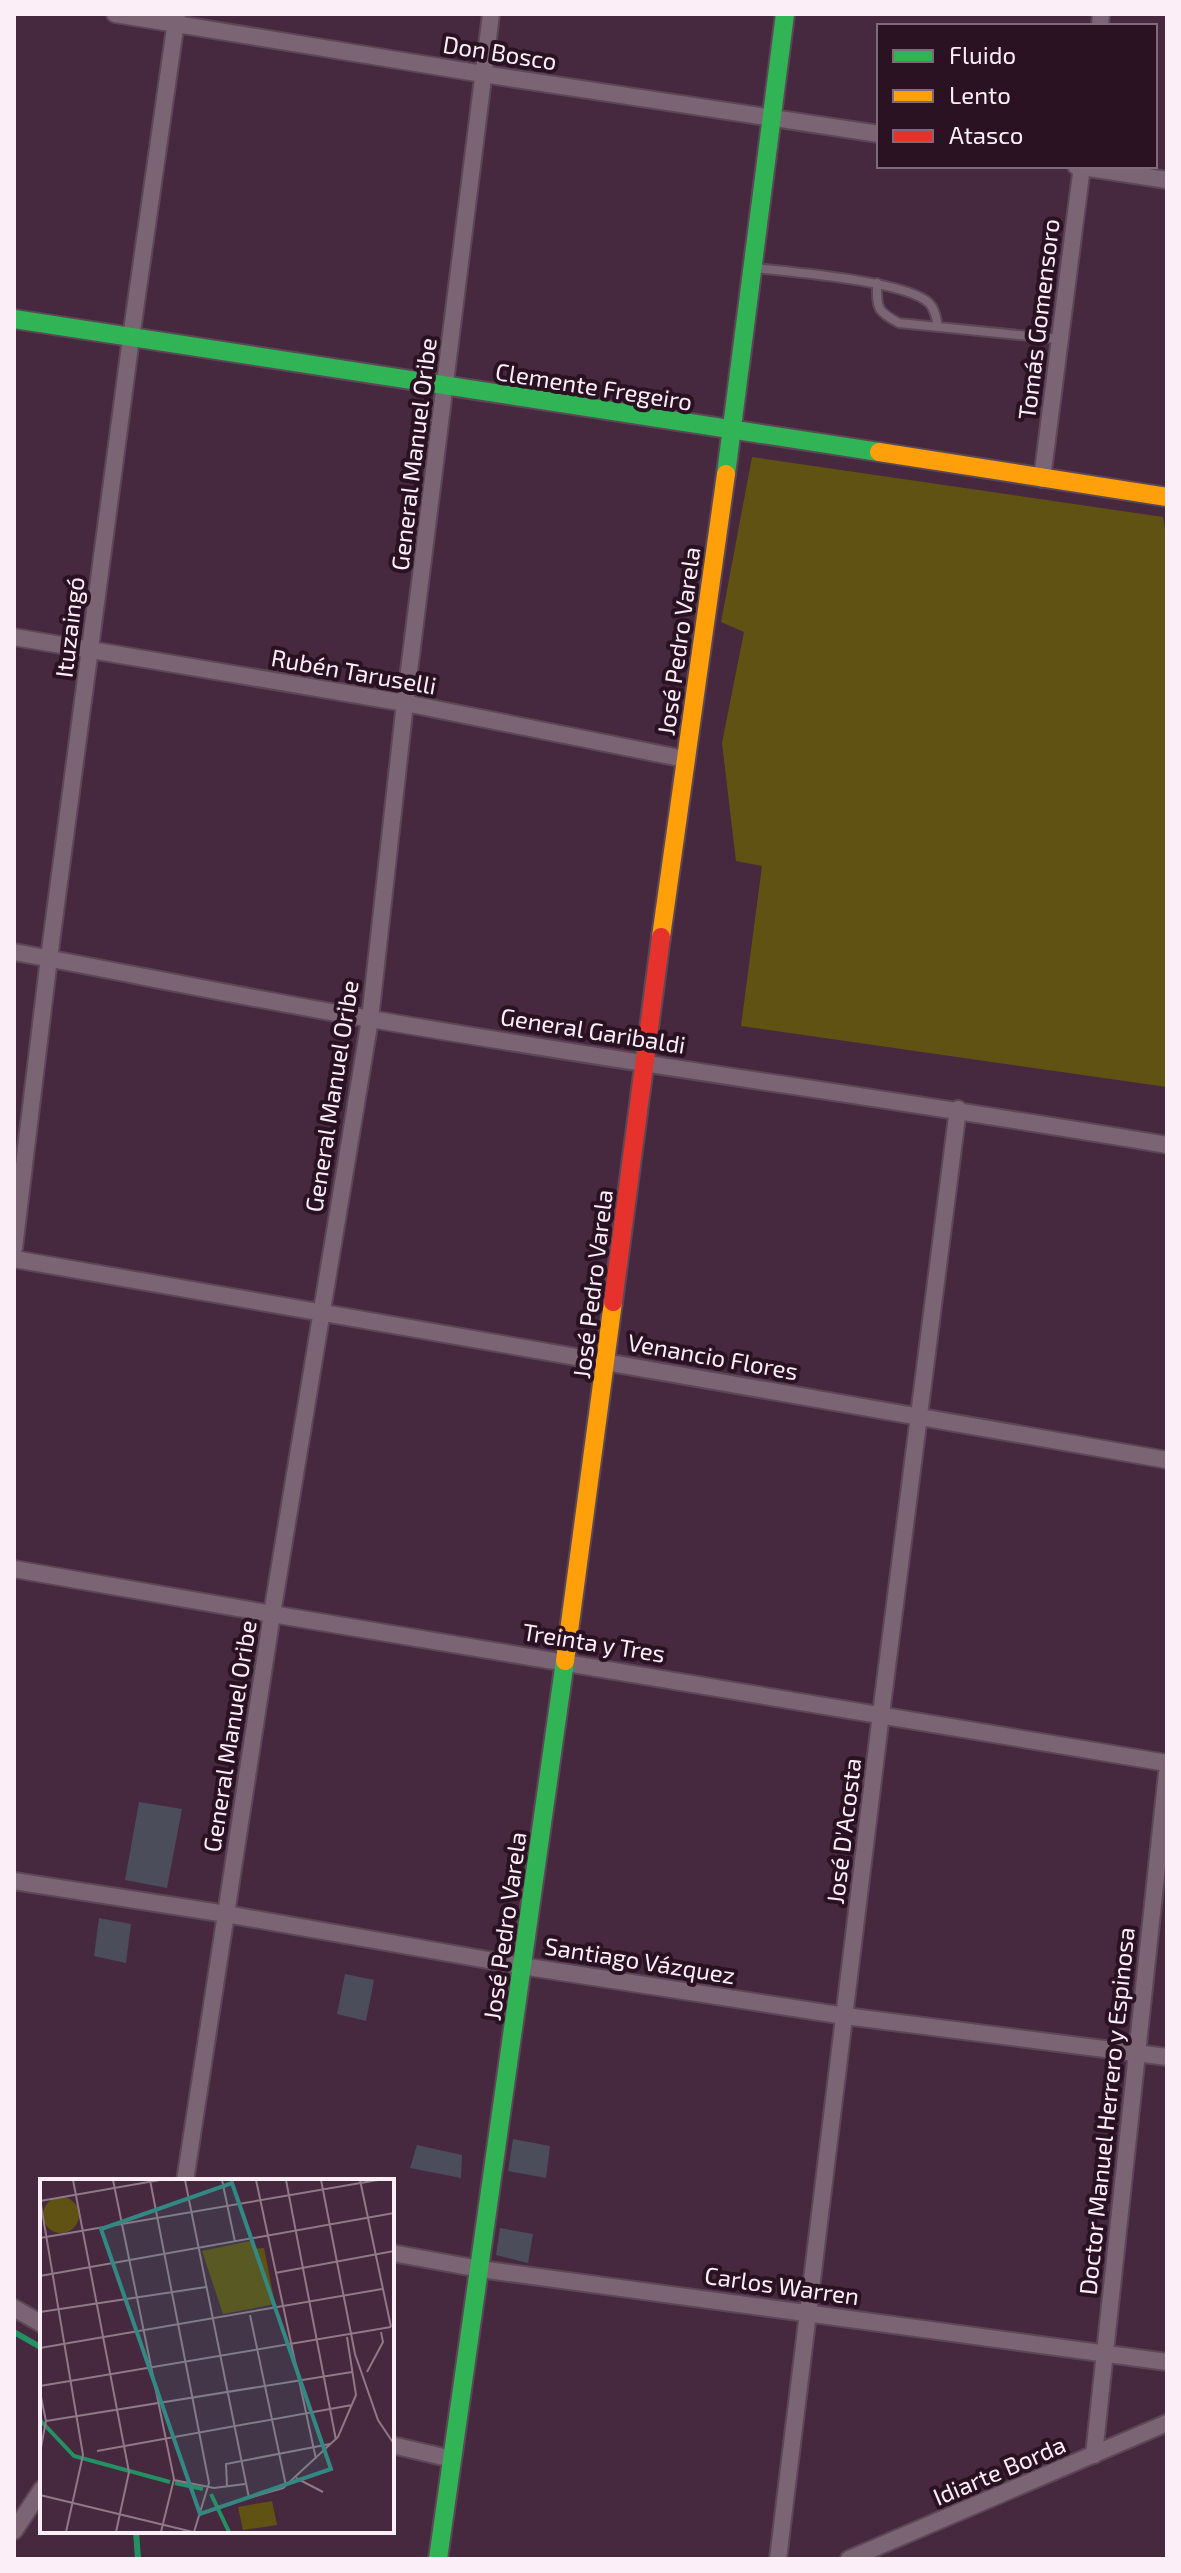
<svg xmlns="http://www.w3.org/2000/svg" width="1181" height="2573" viewBox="0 0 1181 2573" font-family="'Exo 2',sans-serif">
<rect width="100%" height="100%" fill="#46293e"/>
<path fill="#605213" d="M752,457L1163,517L1167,541V1087L741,1026L762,866L736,861L722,743L744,632L721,622Z"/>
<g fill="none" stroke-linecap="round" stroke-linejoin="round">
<path stroke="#239163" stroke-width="6" d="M14,2332L42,2348
M136,2531L138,2559"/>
</g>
<path fill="#4c4d5a" d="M139,1802L182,1809L167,1888L125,1880Z
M99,1918L131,1924L126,1963L94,1956Z
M345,1974L374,1980L366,2021L337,2014Z
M513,2139L550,2146L546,2178L508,2171Z
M417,2145L462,2155L461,2178L410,2168Z
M500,2228L533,2234L528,2263L496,2255Z"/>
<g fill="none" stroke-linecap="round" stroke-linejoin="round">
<defs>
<path id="lane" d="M756,268C791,272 906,281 929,303C935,309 936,318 938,326
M877,283C877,308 876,311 899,323L1059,339"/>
<path id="street" d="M115,14L483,74L879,134
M1100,26L1101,14
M1076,166L1167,180
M1042,479L1082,166
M14,637L405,703L685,759
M14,952C133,974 252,999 371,1019C636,1065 902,1100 1167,1145
M14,1248L49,958L131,338L177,14
M14,1259L1167,1460
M14,1569L272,1614L1167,1763
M14,1881L226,1914L522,1966L845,2016L1167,2057
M185,2181L272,1614L370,1019L405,703L491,14
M392,2253L480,2269L1167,2362
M14,2308L42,2324
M392,2445L452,2459
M1094,2455L1167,1773
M14,2531L42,2489
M778,2559L881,1714L958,1109
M849,2559L1167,2423"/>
<path id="fast" d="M14,319L879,452
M726,474L785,14
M438,2559L565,1661"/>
<path id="slow" d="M879,452L1167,497
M661,937L726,474
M565,1661L613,1302"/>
<path id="jam" d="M613,1302L661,937"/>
</defs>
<use href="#lane" stroke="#5b4756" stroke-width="12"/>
<use href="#street" stroke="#5b4756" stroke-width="20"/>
<use href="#fast" stroke="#5b4756" stroke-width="22"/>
<use href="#slow" stroke="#5b4756" stroke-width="22"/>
<use href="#jam" stroke="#5b4756" stroke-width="22"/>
<use href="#lane" stroke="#7b6474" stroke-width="8"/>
<use href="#street" stroke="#7b6474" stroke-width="16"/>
<use href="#fast" stroke="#30b455" stroke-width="18"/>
<use href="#slow" stroke="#ff9f0a" stroke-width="18"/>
<use href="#jam" stroke="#e5322d" stroke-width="18"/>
</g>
<g text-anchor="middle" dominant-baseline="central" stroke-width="8" stroke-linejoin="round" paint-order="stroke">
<g font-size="24" fill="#fceef7" stroke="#2a1223">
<text transform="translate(500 52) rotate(9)">Don Bosco</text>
<text transform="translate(1038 319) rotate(-83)">Tomás Gomensoro</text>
<text transform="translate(594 386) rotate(9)">Clemente Fregeiro</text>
<text transform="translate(413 454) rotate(-83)">General Manuel Oribe</text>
<text transform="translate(69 627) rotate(-83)">Ituzaingó</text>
<text transform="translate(678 641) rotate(-82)">José Pedro Varela</text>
<text transform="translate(354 671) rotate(10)">Rubén Taruselli</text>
<text transform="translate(593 1030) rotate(9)">General Garibaldi</text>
<text transform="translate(331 1096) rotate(-81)">General Manuel Oribe</text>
<text transform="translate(592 1284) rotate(-83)">José Pedro Varela</text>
<text transform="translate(713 1356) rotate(10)">Venancio Flores</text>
<text transform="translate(594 1642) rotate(9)">Treinta y Tres</text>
<text transform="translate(229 1736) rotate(-81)">General Manuel Oribe</text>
<text transform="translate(843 1831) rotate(-83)">José D'Acosta</text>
<text transform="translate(504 1926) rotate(-82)">José Pedro Varela</text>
<text transform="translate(640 1960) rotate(9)">Santiago Vázquez</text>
<text transform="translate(1106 2111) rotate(-84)">Doctor Manuel Herrero y Espinosa</text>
<text transform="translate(782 2285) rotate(8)">Carlos Warren</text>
<text transform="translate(999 2470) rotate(-23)">Idiarte Borda</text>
</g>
</g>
<g transform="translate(40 2179)">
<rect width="354" height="354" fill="#46293e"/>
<path d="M3 36a18 18 0 1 1 36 0a18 18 0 1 1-36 0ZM210,62L214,70L224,69L235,125L183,135L162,72ZM232,322L237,346L203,351L198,328Z" fill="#605213"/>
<path fill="none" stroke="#239163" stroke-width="4" d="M0,241L34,277L130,303M135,304L163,310M171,315L189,353"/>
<path fill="none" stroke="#8f7888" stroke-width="2" d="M33,1L89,293L76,353M73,1L134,300L121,353M110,1L169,304L154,353M145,1L209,319L243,309L298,258L316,216L307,158M182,1L195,63M216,1L276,280M246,1L296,261M281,1L315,175L338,241L354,265M320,1L351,148M0,20L43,276L26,353M0,22L120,1M0,59L338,1M235,94L354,72M0,97L354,34M0,133L166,108M210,136L246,307M0,169L342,110M327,193L343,163L341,153M0,207L351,148M0,213L6,242L0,274M6,242L312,193M57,272L312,226M256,299L283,313M134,301L174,309L205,305M187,307L186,285L290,265M0,316L153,353"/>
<path fill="#338883" fill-opacity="0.15" stroke="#338883" stroke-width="4" d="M192,4L291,290L160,335L61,50Z"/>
<rect width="354" height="354" fill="none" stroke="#fceef7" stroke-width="4"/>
</g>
<rect width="1181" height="2573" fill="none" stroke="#fceef7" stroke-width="32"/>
<rect x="877" y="24" width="280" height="144" fill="#2a1223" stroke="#7e6a78" stroke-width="2"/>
<rect x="893" y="50" width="40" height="12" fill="#30b455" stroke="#7e6a78" stroke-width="2"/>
<text x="949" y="64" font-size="24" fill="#fceef7">Fluido</text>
<rect x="893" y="90" width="40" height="12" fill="#ff9f0a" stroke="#7e6a78" stroke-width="2"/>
<text x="949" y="104" font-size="24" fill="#fceef7">Lento</text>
<rect x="893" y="130" width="40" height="12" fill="#e5322d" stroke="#7e6a78" stroke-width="2"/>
<text x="949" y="144" font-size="24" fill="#fceef7">Atasco</text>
</svg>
